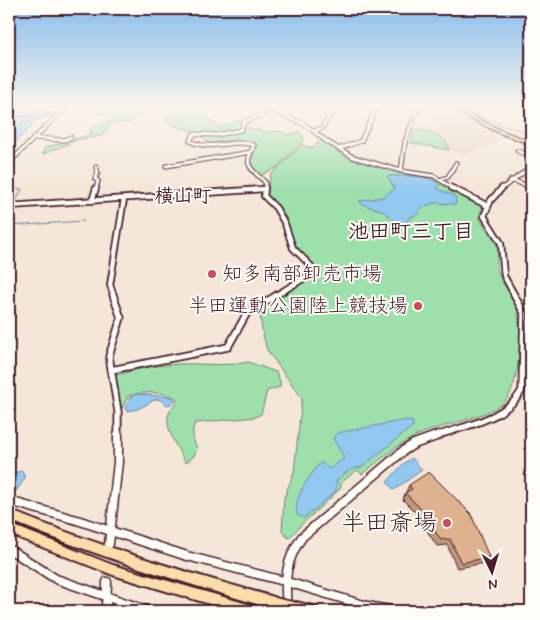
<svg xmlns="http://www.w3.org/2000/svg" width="540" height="620" viewBox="0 0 540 620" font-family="Mynerve,'Klee One',sans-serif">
<rect width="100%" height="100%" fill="#f4e6d8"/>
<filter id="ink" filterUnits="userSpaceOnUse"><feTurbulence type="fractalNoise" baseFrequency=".02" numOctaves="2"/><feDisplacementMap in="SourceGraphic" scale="10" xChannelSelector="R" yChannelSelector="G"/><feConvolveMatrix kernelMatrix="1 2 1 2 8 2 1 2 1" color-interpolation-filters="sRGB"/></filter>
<g filter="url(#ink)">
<path fill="#edd6c2" d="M461,113L493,130L497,143L467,154L409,143L415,126L435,128L431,115Z"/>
<path fill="#9de0ac" stroke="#74806c" d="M96,107H210L208,119L218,128L243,120L245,121L242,126L265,132L281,131L287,135L300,131L299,134L304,137L303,142L277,167L260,176C247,166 253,160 256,147C245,134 222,143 208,143C200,130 180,129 166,122L169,114C159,106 141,112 130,119L131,123H111L102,136L80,139L43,154L44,148L89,135L92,128L121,116L97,113Z
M415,130C429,131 447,136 449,150L411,143Z
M322,140L349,155L401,173L432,177L455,192L483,206L479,217C482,227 492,233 496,242C500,252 495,262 498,272C502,284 511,293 516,305C523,326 521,388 503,403C485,418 441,425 418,435C396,445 381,460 362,474L357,470L342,482L340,489L302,524L289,538L282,532L284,498L294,472L302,398L267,350L262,330L259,306L313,276L316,268L297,250L278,207L267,198L265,190H267L271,174L302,145L313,148Z
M248,362L276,372L280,381V387L267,391L261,414L255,417L195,423C191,431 193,440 197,448L194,456L186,463C179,451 166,431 168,417C169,409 176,407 177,399C165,391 142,391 128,396L122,409L114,376C136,369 156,365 179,364C202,363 226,367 248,362Z"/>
<path fill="#92c9f1" stroke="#7585a2" d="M53,110L57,112L34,121L31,127L9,148V116Z
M388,176C403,176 429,174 440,185L437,187L438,189L455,196L456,204L434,203L421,208L419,213L408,219L406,226C393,225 390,213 378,209C371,207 365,207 359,201L383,197L395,188L387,177Z
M139,394L172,397L175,400L171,404L165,405L161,400L156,399L138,409L127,411L125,409L130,397Z
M406,420L413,422V426L362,467L349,470L337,480L336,491L308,515L304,518L297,515C293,496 310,476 321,462L329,469L344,458L333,438L337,433Z
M412,458L422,470L394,490L387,482L404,463Z
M9,466L11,473L22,471L25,478L17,490L9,491Z"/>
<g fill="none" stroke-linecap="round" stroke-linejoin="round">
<path stroke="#7585a2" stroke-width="1" d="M484,107L485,110L475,116L531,134
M9,189H22L15,203
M9,217L14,207
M9,226L84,221"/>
<path fill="#92c9f1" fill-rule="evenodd" d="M43,107H48L59,112L51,114V113L53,112Z"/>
<path stroke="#d2beb5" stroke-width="8" stroke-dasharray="8 4" stroke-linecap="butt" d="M107,582L109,552"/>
<defs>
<path id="minor-far3" d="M272,107L273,111L304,124L329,143L353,157L401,171L434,176L454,189
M9,115L63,110
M314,131L322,128L336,107
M33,138L64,140L71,137
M338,149L361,141L377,107
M517,151L531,156
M9,163L66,107
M166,166L251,152
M401,171L405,142L418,107
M442,179L448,177L456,163
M511,180L531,187
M96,189L98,181L95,179L98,173L96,167
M265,189V182C249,167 243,166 254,145C232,138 211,152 190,141L194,134L217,135L241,130L244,122L272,110
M501,189L531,167"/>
<path id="minor-far2" d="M265,188L264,196L276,208L285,224L293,248L311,266V274L275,296
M452,188L488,206
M502,188L491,200L484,216L501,243L504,276L515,296
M92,201L96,188
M9,206L264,189
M114,296L110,285L124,199"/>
<path id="minor-far1" d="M113,295L121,318L109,356L118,412V436
M111,370L228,347L247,313L277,295
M436,436C464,426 507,419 522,390L524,313L514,295"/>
<path id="minor" d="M9,501L77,520L187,556L284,581L367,606L396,611
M109,544L118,462V435
M9,549L56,579L149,611
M287,606C284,578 286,560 302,537L403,451L414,444L439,435
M106,611L107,582"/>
<path id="major" d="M449,107H453L502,131L531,142V144L500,133Z"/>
<path id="highway" d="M9,510C95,545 184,572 274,597L278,599L280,603L278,607L274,609C184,583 95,556 9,520Z
M9,524L113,565L251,605L255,607L257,611H233L113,575L9,534Z
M296,602L317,607L319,611H292L290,608L292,604Z"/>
</defs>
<use href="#minor-far3" stroke="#4a1f2b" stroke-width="5.5"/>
<use href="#minor-far2" stroke="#4a1f2b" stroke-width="8"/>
<use href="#minor-far1" stroke="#4a1f2b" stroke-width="9"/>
<use href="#minor" stroke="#4a1f2b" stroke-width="11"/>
<use href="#major" stroke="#4a1f2b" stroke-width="4"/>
<use href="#highway" stroke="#4a1f2b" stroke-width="4"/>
<use href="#minor-far3" stroke="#fdfcf7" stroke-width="3"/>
<use href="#minor-far2" stroke="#fdfcf7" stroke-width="4.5"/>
<use href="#minor-far1" stroke="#fdfcf7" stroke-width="5.5"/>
<use href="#minor" stroke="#fdfcf7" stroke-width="8"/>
<use href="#major" fill="#fbddab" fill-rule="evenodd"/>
<use href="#highway" fill="#fbddab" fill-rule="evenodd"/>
<defs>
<path id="highway-bridge" d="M274,603L296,608"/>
</defs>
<use href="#highway-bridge" stroke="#4a1f2b" stroke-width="14" stroke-linecap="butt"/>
<use href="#highway-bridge" stroke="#fbddab" stroke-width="10"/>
</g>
<path fill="#bf987b" stroke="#4a1f2b" d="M409,485L489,557L485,563L457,568L447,545L437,546L425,528L427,524L403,500L405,493H407L406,492Z"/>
<path fill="#deb18f" stroke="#4a1f2b" d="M429,472L471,514L489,557L461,563L450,539L441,540L429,522L431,519L405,493L412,489L409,485Z"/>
</g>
<linearGradient id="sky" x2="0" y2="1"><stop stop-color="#85bcec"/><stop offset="0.55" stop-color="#faf4ed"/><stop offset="1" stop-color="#faf4ed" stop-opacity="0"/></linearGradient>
<rect width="540" height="193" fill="url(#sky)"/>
<g fill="#d1495b" stroke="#fdfcf7" stroke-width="2">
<circle cx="212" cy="274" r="5"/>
<circle cx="418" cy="306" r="5"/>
<circle cx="447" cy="523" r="5"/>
</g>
<g text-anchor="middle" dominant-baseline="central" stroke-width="4" stroke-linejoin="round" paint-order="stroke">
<g font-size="19" font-weight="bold" fill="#4a1f2b" stroke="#fdfcf7">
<text x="183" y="196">横山町</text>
</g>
<g font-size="20" fill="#4a1f2b" stroke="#fdfcf7" text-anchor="start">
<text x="222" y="274">知多南部卸売市場</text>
<text x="408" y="306" text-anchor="end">半田運動公園陸上競技場</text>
</g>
<g font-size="21" font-weight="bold" fill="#4a1f2b" stroke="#fdfcf7">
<text x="411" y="232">池田町三丁目</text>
</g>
<g font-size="24" fill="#4a1f2b" stroke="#fdfcf7" text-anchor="end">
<text x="437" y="523">半田斎場</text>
</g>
</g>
<rect width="540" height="620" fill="none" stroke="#fdfcf7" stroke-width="30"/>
<rect x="15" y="15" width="510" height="590" fill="none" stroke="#4a1f2b" stroke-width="2" filter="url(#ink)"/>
<g transform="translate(492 572) rotate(175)" stroke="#fdfcf7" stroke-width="4" paint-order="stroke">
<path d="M0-4L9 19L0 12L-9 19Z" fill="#4a1f2b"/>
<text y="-8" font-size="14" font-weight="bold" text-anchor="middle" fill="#4a1f2b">N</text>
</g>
</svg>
